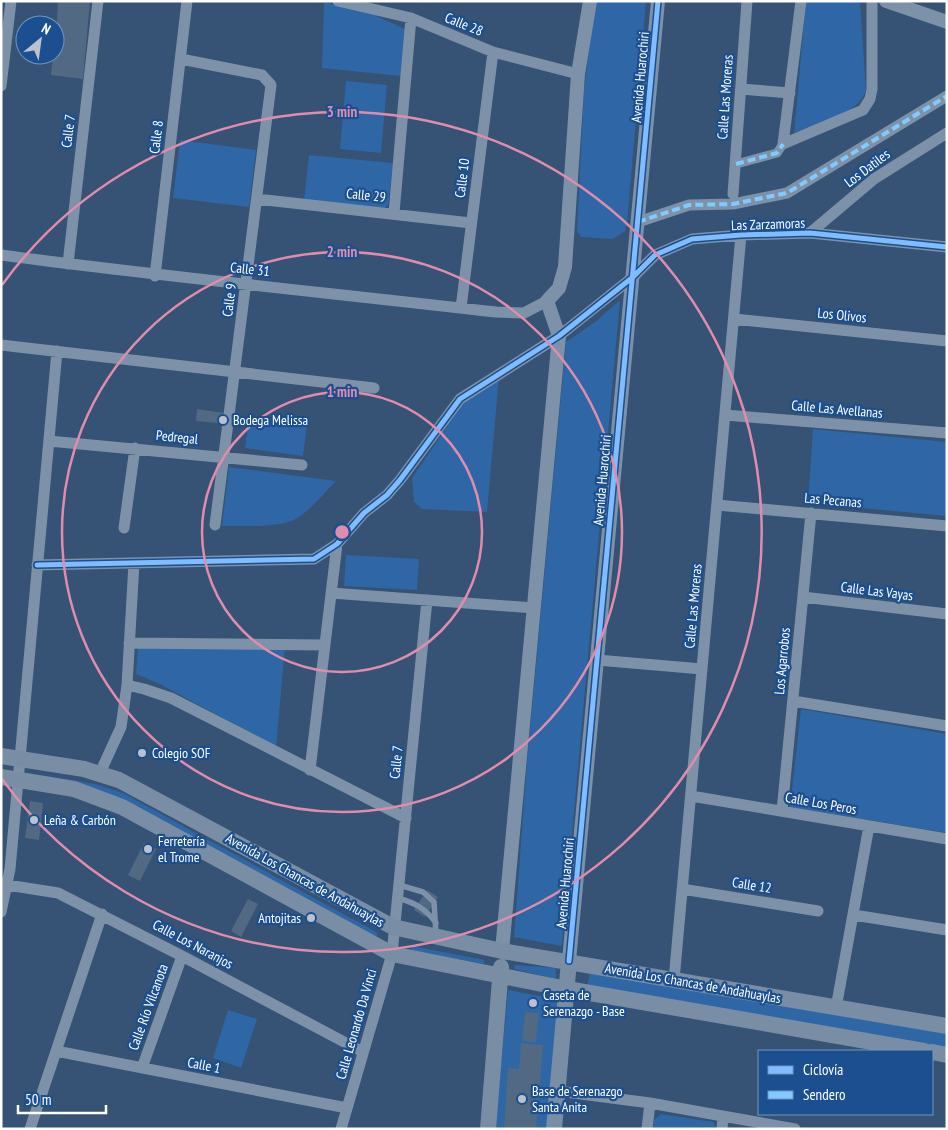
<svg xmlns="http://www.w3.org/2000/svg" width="948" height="1130" viewBox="0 0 948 1130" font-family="'PT Sans Narrow',sans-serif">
<rect width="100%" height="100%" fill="#365274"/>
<path fill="#2f66a5" d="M595,1H646L627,224L625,231L613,239L581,237L577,231L584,90Z
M806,1L860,2L866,90C859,115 816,124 794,133Z
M324,2L372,14L405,29L401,76L322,68Z
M346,81L387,85L381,153L340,149Z
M180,140L256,150L249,207L173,198Z
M309,155L393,163L388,205L385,208L304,200Z
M620,300L562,946L514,937L527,762L566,342L595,322Z
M499,377L487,512L422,509L414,502L412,478L464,402Z
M249,418L307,426L303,456L245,448Z
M813,429L947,442V516L808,503Z
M229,467L336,481C324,493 311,510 296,519C278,528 243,526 222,526Z
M346,555L419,559L417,590L344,586Z
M138,647H285L276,747L158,683L136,674Z
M801,709L947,734V833L790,807Z
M34,774L95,784L123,793L378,933L375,939L108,795L33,779Z
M412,946L484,960V964L411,950Z
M515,965L556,968V979L514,969Z
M590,972L947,1034V1050L587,987Z
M508,990L561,1000L549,1129H495Z
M228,1010L257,1019L241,1068L213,1058Z
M661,1114L713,1122L717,1129H653L654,1120Z"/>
<path fill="#526984" d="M58,1H90L83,79L51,75L53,55H55Z
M197,409L230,414L228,424L196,421Z
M30,801L43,803L39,840L25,838Z
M144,843L156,849L140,881L128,875Z
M427,890L438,897L425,917L414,910Z
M248,899L258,904L241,937L231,931Z
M530,997L538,999V1005L535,1009L528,1008L527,1001Z
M525,1012L539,1013L536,1042L522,1041Z
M521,1043L543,1045L536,1129H504L508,1068L519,1069Z"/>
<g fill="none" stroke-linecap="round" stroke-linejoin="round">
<path stroke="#7d92a8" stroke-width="5.5" d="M399,885L423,892L434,902L436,934
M398,898C415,903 425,908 436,923"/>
<path stroke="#7d92a8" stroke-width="9" d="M736,164L777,153L783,144"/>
<path stroke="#7d92a8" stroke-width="11" d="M338,1L411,18L493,52L578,74
M801,1L783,144L863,110L870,99L872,89V1
M181,59L262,75L271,85L215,525
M1,86L11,1
M741,89L790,93
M733,194L747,1
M257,199L471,223
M394,213L411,18
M638,222L689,205L733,204L787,193L947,96
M810,233L874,179L947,133
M1,255C166,277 331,293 496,312L524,313L547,301
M68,264L98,1
M155,276L187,1
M461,308L493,52
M734,319L947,341
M1,345L374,388
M725,415L947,433
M49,441L302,465
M717,505L947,526
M124,528L135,448
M37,565L314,559L337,544L364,513L387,495L400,480L460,399L559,336L633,277L655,255L692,239L741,235L810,233L947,247
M331,593L534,608
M803,597L947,614
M129,643L325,645
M597,660L702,669
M127,685L144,689L171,698L406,818
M793,701L947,726
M310,770L337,544
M100,773L121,727L127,685L134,563
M691,796L947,839
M782,811L811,513
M1,884L58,893L182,956L363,1052
M682,889L818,911
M1,912L10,869L57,351
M854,915L947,930
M674,980L741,235
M836,1008L869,826
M56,1051L347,1108
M142,1068L182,956
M558,1091L650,1103L795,1129
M30,1129L102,914
M341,1129L392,954L427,600
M647,1129L650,1103
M722,1129L723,1116"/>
<path stroke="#7d92a8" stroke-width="14" d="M886,1L947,22
M502,951L559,336L547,301L559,288L565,267L578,74L590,1
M569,961L658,1"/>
<path stroke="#798da4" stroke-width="16" d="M1,756L84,769L119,780L393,927L502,951L947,1026
M1,777L74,789L122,807L392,954L567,989L924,1051
M932,1052L947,1055
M488,1129L501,967
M554,1129L569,961"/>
<path stroke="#80caff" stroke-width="4" stroke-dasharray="8 4" stroke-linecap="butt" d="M736,164L777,153L783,144
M638,222L689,205L733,204L787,193L947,96"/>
<defs>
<path id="cycleway" d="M37,565L314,559L337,544L364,513L387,495L400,480L460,399L559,336L633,277L655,255L692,239L741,235L810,233L947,247
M569,961L658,1"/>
</defs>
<use href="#cycleway" stroke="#1b4f8f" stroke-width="8"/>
<use href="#cycleway" stroke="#80bcff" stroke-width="5"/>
</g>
<g fill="none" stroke="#e08cad" stroke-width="2.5">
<circle cx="342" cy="532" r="140"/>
<circle cx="342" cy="532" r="280"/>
<path d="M2 285A420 420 0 1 1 2 779"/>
</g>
<g fill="#b9c2ce" stroke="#1b4f8f" stroke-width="2">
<circle cx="223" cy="420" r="5"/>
<circle cx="142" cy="753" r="5"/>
<circle cx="34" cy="820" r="5"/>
<circle cx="148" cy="849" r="5"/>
<circle cx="311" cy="918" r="5"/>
<circle cx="533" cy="1003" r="5"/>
<circle cx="522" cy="1099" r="5"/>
</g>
<g text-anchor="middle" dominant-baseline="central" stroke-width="4.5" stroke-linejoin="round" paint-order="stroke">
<g font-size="14" fill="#fff" stroke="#1b4f8f">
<text transform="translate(464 24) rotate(22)">Calle 28</text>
<text transform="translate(640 77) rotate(-85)">Avenida Huarochiri</text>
<text transform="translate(725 97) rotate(-86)">Calle Las Moreras</text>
<text transform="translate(68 131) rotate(-83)">Calle 7</text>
<text transform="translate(156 137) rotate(-83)">Calle 8</text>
<text transform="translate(867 168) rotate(-37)">Los Datiles</text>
<text transform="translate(462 178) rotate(-83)">Calle 10</text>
<text transform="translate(366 195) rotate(6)">Calle 29</text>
<text transform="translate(768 224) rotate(-2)">Las Zarzamoras</text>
<text transform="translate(250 269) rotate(6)">Calle 31</text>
<text transform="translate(229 300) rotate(-83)">Calle 9</text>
<text transform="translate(842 315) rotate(6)">Los Olivos</text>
<text transform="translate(837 409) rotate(5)">Calle Las Avellanas</text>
<text transform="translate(177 437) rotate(6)">Pedregal</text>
<text transform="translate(602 480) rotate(-85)">Avenida Huarochiri</text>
<text transform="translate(833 500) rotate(5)">Las Pecanas</text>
<text transform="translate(877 591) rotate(7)">Calle Las Vayas</text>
<text transform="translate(693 606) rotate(-85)">Calle Las Moreras</text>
<text transform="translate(782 661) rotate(-85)">Los Agarrobos</text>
<text transform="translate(396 762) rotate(-84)">Calle 7</text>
<text transform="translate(821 803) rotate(10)">Calle Los Peros</text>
<text transform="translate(305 880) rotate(29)">Avenida Los Chancas de Andahuaylas</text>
<text transform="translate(565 883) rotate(-85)">Avenida Huarochiri</text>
<text transform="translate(752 885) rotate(9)">Calle 12</text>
<text transform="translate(193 944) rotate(28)">Calle Los Naranjos</text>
<text transform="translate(693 983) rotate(10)">Avenida Los Chancas de Andahuaylas</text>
<text transform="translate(148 1007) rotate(-70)">Calle Río Vilcanota</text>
<text transform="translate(356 1024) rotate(-74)">Calle Leonardo Da Vinci</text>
<text transform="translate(204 1065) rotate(11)">Calle 1</text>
</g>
<g font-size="14" fill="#fff" stroke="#1b4f8f" text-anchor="start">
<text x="233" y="420">Bodega Melissa</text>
<text x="152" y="753">Colegio SOF</text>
<text x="44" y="820">Leña &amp; Carbón</text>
<text x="158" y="841">Ferretería<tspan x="158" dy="16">el Trome</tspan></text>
<text x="301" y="918" text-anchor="end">Antojitas</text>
<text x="543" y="995">Caseta de<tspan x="543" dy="16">Serenazgo - Base</tspan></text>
<text x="532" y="1091">Base de Serenazgo<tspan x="532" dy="16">Santa Anita</tspan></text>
</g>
</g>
<circle cx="342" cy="532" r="8" fill="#e08cad" stroke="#1b4f8f" stroke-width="2.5"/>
<g font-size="15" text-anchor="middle" font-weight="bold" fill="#e08cad" stroke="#1b4f8f" stroke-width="4.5" stroke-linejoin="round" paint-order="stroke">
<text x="342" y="117">3 min</text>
<text x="342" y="257">2 min</text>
<text x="342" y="397">1 min</text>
</g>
<rect width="948" height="1130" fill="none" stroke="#ffffff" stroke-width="5"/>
<rect x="758" y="1050" width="175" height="65" fill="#1b4f8f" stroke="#7695bc"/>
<rect x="768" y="1066" width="25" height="8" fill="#80bcff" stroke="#7695bc"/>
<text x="803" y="1075" font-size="15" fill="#ffffff">Ciclovía</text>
<rect x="768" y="1091" width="25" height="8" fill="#80caff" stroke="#7695bc"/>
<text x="803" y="1100" font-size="15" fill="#ffffff">Sendero</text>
<g transform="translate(40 40) rotate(29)"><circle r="24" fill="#1b4f8f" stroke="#7695bc"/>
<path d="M0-4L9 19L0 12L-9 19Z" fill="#b9c2ce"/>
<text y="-8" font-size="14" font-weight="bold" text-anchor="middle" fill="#ffffff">N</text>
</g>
<path d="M18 1105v8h88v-8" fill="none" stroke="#ffffff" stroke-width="2.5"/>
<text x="25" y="1105" font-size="15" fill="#ffffff" stroke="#1b4f8f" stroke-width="4" paint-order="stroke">50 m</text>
</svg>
